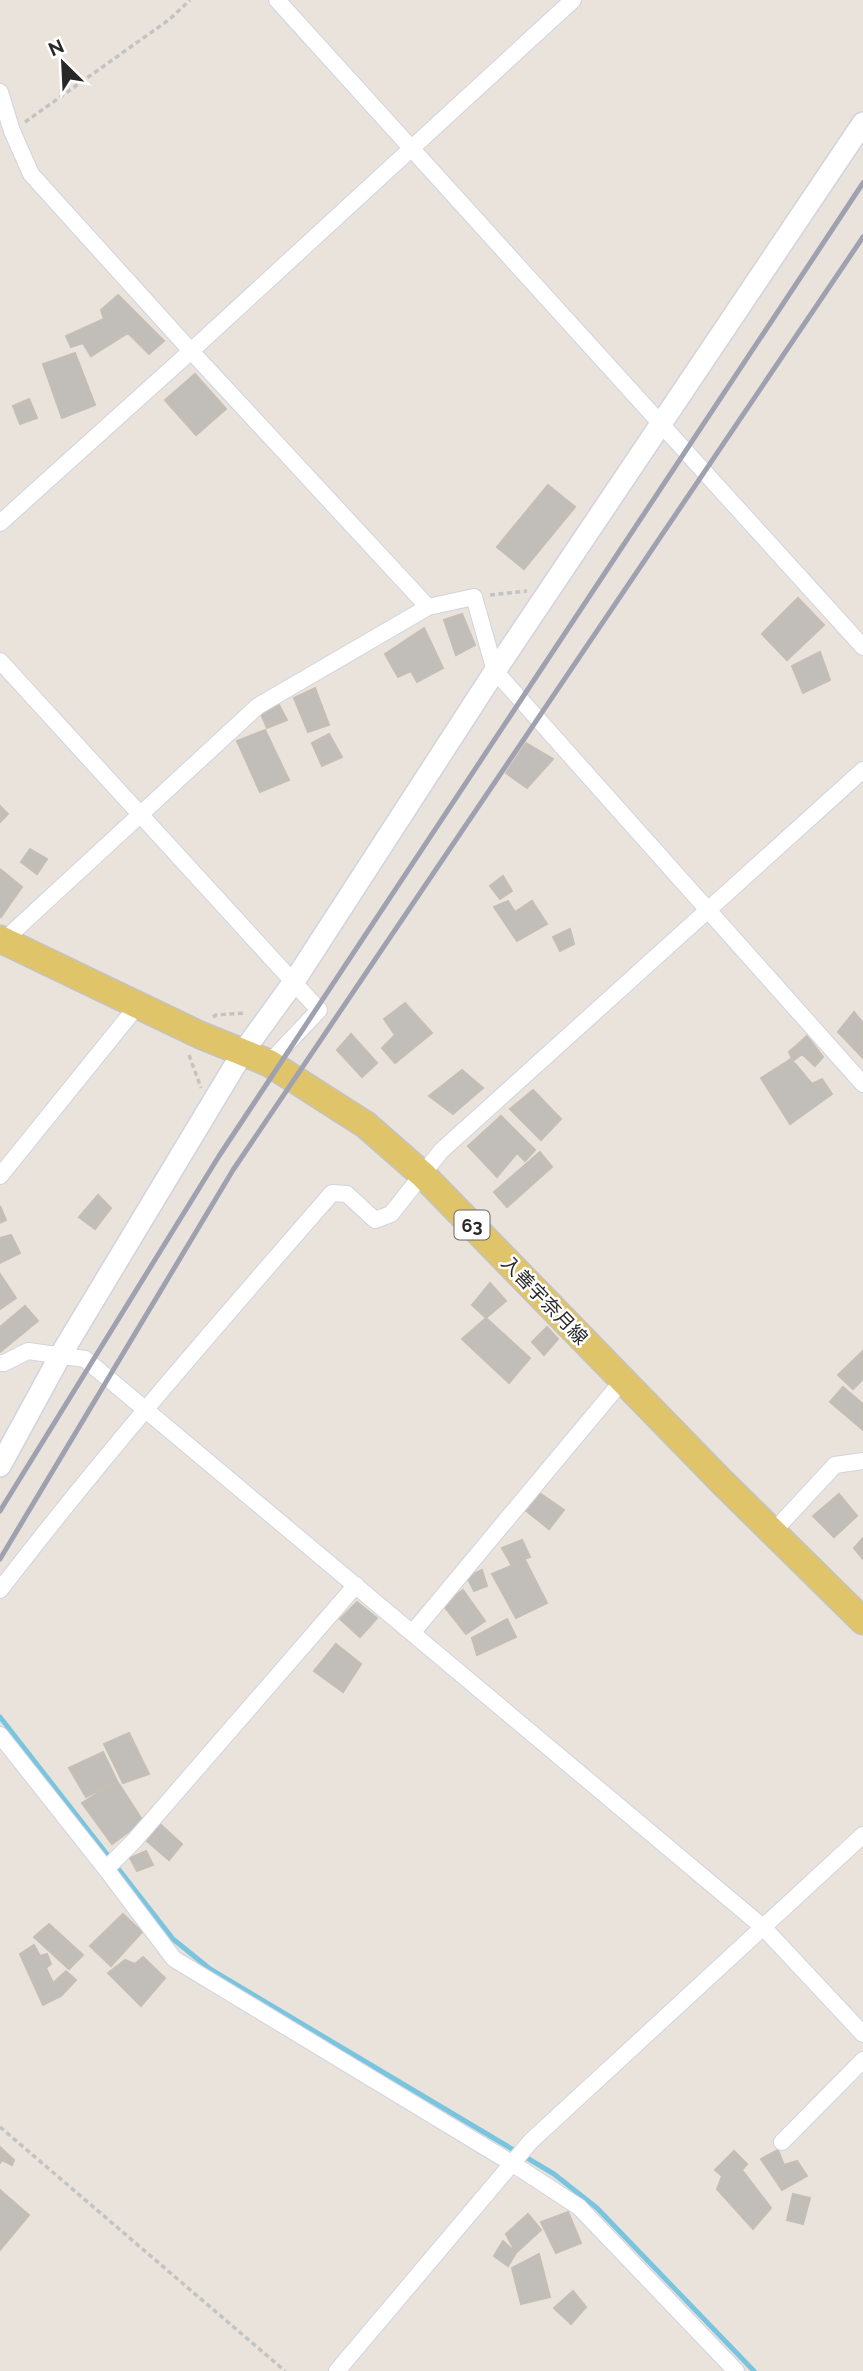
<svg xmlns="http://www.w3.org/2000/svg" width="863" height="2371" viewBox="0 0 863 2371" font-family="Raleway,'Noto Sans JP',sans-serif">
<rect width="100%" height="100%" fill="#e9e3db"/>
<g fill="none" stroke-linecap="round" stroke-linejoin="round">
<path stroke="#79c5e0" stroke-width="5" d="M0,1717L173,1939L210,1969L554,2174L597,2208L754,2371"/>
</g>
<path fill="#c1bdb8" stroke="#c4beb5" stroke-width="2" d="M118,295L164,341L149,354L128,333L91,356L83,343L71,347L66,336L104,319L101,310Z
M75,353L95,405L62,418L43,364Z
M195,374L226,409L196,435L165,400Z
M29,399L37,418L20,424L13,406Z
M548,485L575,507L524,569L497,547Z
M798,598L824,625L787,660L762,634Z
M462,614L475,645L456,655L444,620Z
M424,628L443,668L417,682L411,671L398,677L385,654Z
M820,652L830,680L803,693L792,666Z
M315,688L329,725L308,732L294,698Z
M279,705L287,720L267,728L261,714Z
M265,730L289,780L260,792L237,741Z
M329,734L342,757L322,766L312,743Z
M526,743L553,759L527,788L506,773Z
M0,806L8,814L0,822Z
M30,849L47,859L37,874L21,862Z
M0,869L22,887L1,917L0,916Z
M503,876L512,891L500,899L490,886Z
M508,901L515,912L532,901L547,924L517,941L494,907Z
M570,929L574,944L560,951L553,937Z
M405,1003L432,1033L395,1063L382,1048L395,1035L384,1019Z
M854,1012L863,1023V1058L838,1032Z
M351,1034L377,1063L362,1077L337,1050Z
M807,1036L823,1057L815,1066L802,1054L793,1061L789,1052Z
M791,1059L812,1084L822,1079L832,1094L790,1124L761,1078Z
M462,1070L483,1088L453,1114L429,1096Z
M533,1090L561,1119L541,1140L510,1109Z
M501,1116L535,1150L525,1161L517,1153L497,1177L468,1146Z
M540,1152L552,1167L507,1207L494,1192Z
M98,1195L111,1208L95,1229L79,1217Z
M0,1206L6,1220L0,1223Z
M11,1235L20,1253L0,1263V1238Z
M0,1274L16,1298L0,1309Z
M490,1283L506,1301L486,1318L472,1305Z
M25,1306L38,1321L0,1352V1327Z
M486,1318L530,1358L509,1383L462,1339Z
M547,1327L558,1339L544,1355L532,1342Z
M863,1351V1379L853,1389L838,1375Z
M843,1387L863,1404V1430L830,1402Z
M538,1492L564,1510L549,1529L524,1509Z
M839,1494L857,1516L834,1537L813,1516Z
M863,1538V1559L854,1548Z
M522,1540L530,1557L511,1564L502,1548Z
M525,1560L547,1603L516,1618L492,1574Z
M482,1570L487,1586L474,1591L467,1577Z
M463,1590L485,1621L466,1634L443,1605Z
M357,1602L377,1618L360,1637L340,1619Z
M507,1619L516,1637L477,1655L472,1638Z
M336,1644L361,1664L343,1692L314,1671Z
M129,1733L149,1774L123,1783L104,1744Z
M103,1752L117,1781L86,1797L69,1768Z
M117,1781L143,1821L112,1844L82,1803Z
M160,1824L182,1844L169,1860L147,1841Z
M146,1851L153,1865L137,1871L130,1858Z
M123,1914L142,1932L111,1966L90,1946Z
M49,1924L83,1955L69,1969L34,1937Z
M34,1945L40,1956L47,1954L51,1964L46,1968L53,1983L66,1971L76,1980L61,1996L43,2005L20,1954Z
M143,1957L165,1978L141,2006L108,1973L125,1960L135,1964Z
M0,2147L14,2160L12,2165L2,2160L0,2163Z
M778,2150L784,2165L797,2161L807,2176L782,2190L761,2159Z
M734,2151L747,2164L742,2170L771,2208L753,2229L717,2189L722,2176L715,2170Z
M0,2190L29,2215L0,2250Z
M793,2194L810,2198L803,2224L787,2220Z
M568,2212L581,2243L556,2253L541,2222Z
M528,2214L541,2230L516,2253L506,2234Z
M503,2241L516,2253L508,2266L494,2256Z
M539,2254L550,2297L521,2304L512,2268Z
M573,2291L586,2307L571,2324L554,2308Z"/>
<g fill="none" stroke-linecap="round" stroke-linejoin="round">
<defs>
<path id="minor" d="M277,0L863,647
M0,92L12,131L31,174L191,351L428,607L474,597L495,671L863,1084
M0,523L191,351L573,0
M0,661L319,1010L269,1063
M3,941L258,706L428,607
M0,1176L138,1005
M0,1363H4L28,1351L85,1359L763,1927L863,2034
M773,1532L835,1465L863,1461
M0,1590C105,1453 219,1323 332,1193L347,1194L375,1220L391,1214L441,1151L863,770
M413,1632L623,1380
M0,1735L106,1869L174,1959L513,2164L579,2207L736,2371
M106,1869L134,1841L356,1585
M782,2142L863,2060
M337,2371L531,2141L863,1835"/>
<path id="tertiary" d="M0,1466L60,1356L243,1052L293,983L495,671L863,123"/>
<path id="primary" d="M0,939L200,1035L269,1063L366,1125L423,1175L721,1481L863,1621"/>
</defs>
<use href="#minor" stroke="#d1d3df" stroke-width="18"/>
<use href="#tertiary" stroke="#d1d3df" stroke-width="24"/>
<use href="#primary" stroke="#c3c3c3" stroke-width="29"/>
<path stroke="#c3c3c3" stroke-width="3.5" stroke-dasharray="5 3.5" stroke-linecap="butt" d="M25,122L170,19L190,0
M490,595L527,591
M213,1017L216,1015L246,1013
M189,1055L201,1088
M0,2127L285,2371"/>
<use href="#minor" stroke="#fff" stroke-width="16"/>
<use href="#tertiary" stroke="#fff" stroke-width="21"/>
<use href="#primary" stroke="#e0c469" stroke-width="26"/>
<path stroke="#9fa1b0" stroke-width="5" d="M0,1511L219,1156L863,183
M0,1559L233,1170L863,237"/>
</g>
<g text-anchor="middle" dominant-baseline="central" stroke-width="5" stroke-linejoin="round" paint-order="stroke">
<rect fill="#fff" stroke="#686868" stroke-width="2" x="454.5" y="1210.5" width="35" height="29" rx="5"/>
<g font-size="18" font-weight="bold" fill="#282828">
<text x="472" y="1225">63</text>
</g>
<g font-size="19" fill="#282828" stroke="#fff">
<text transform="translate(545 1300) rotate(46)">入善宇奈月線</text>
</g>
</g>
<g transform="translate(63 63) rotate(336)" stroke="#ffffff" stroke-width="5" paint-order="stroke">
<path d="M0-5L12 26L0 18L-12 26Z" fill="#282828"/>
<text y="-10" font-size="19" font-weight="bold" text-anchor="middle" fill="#282828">N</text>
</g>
</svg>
